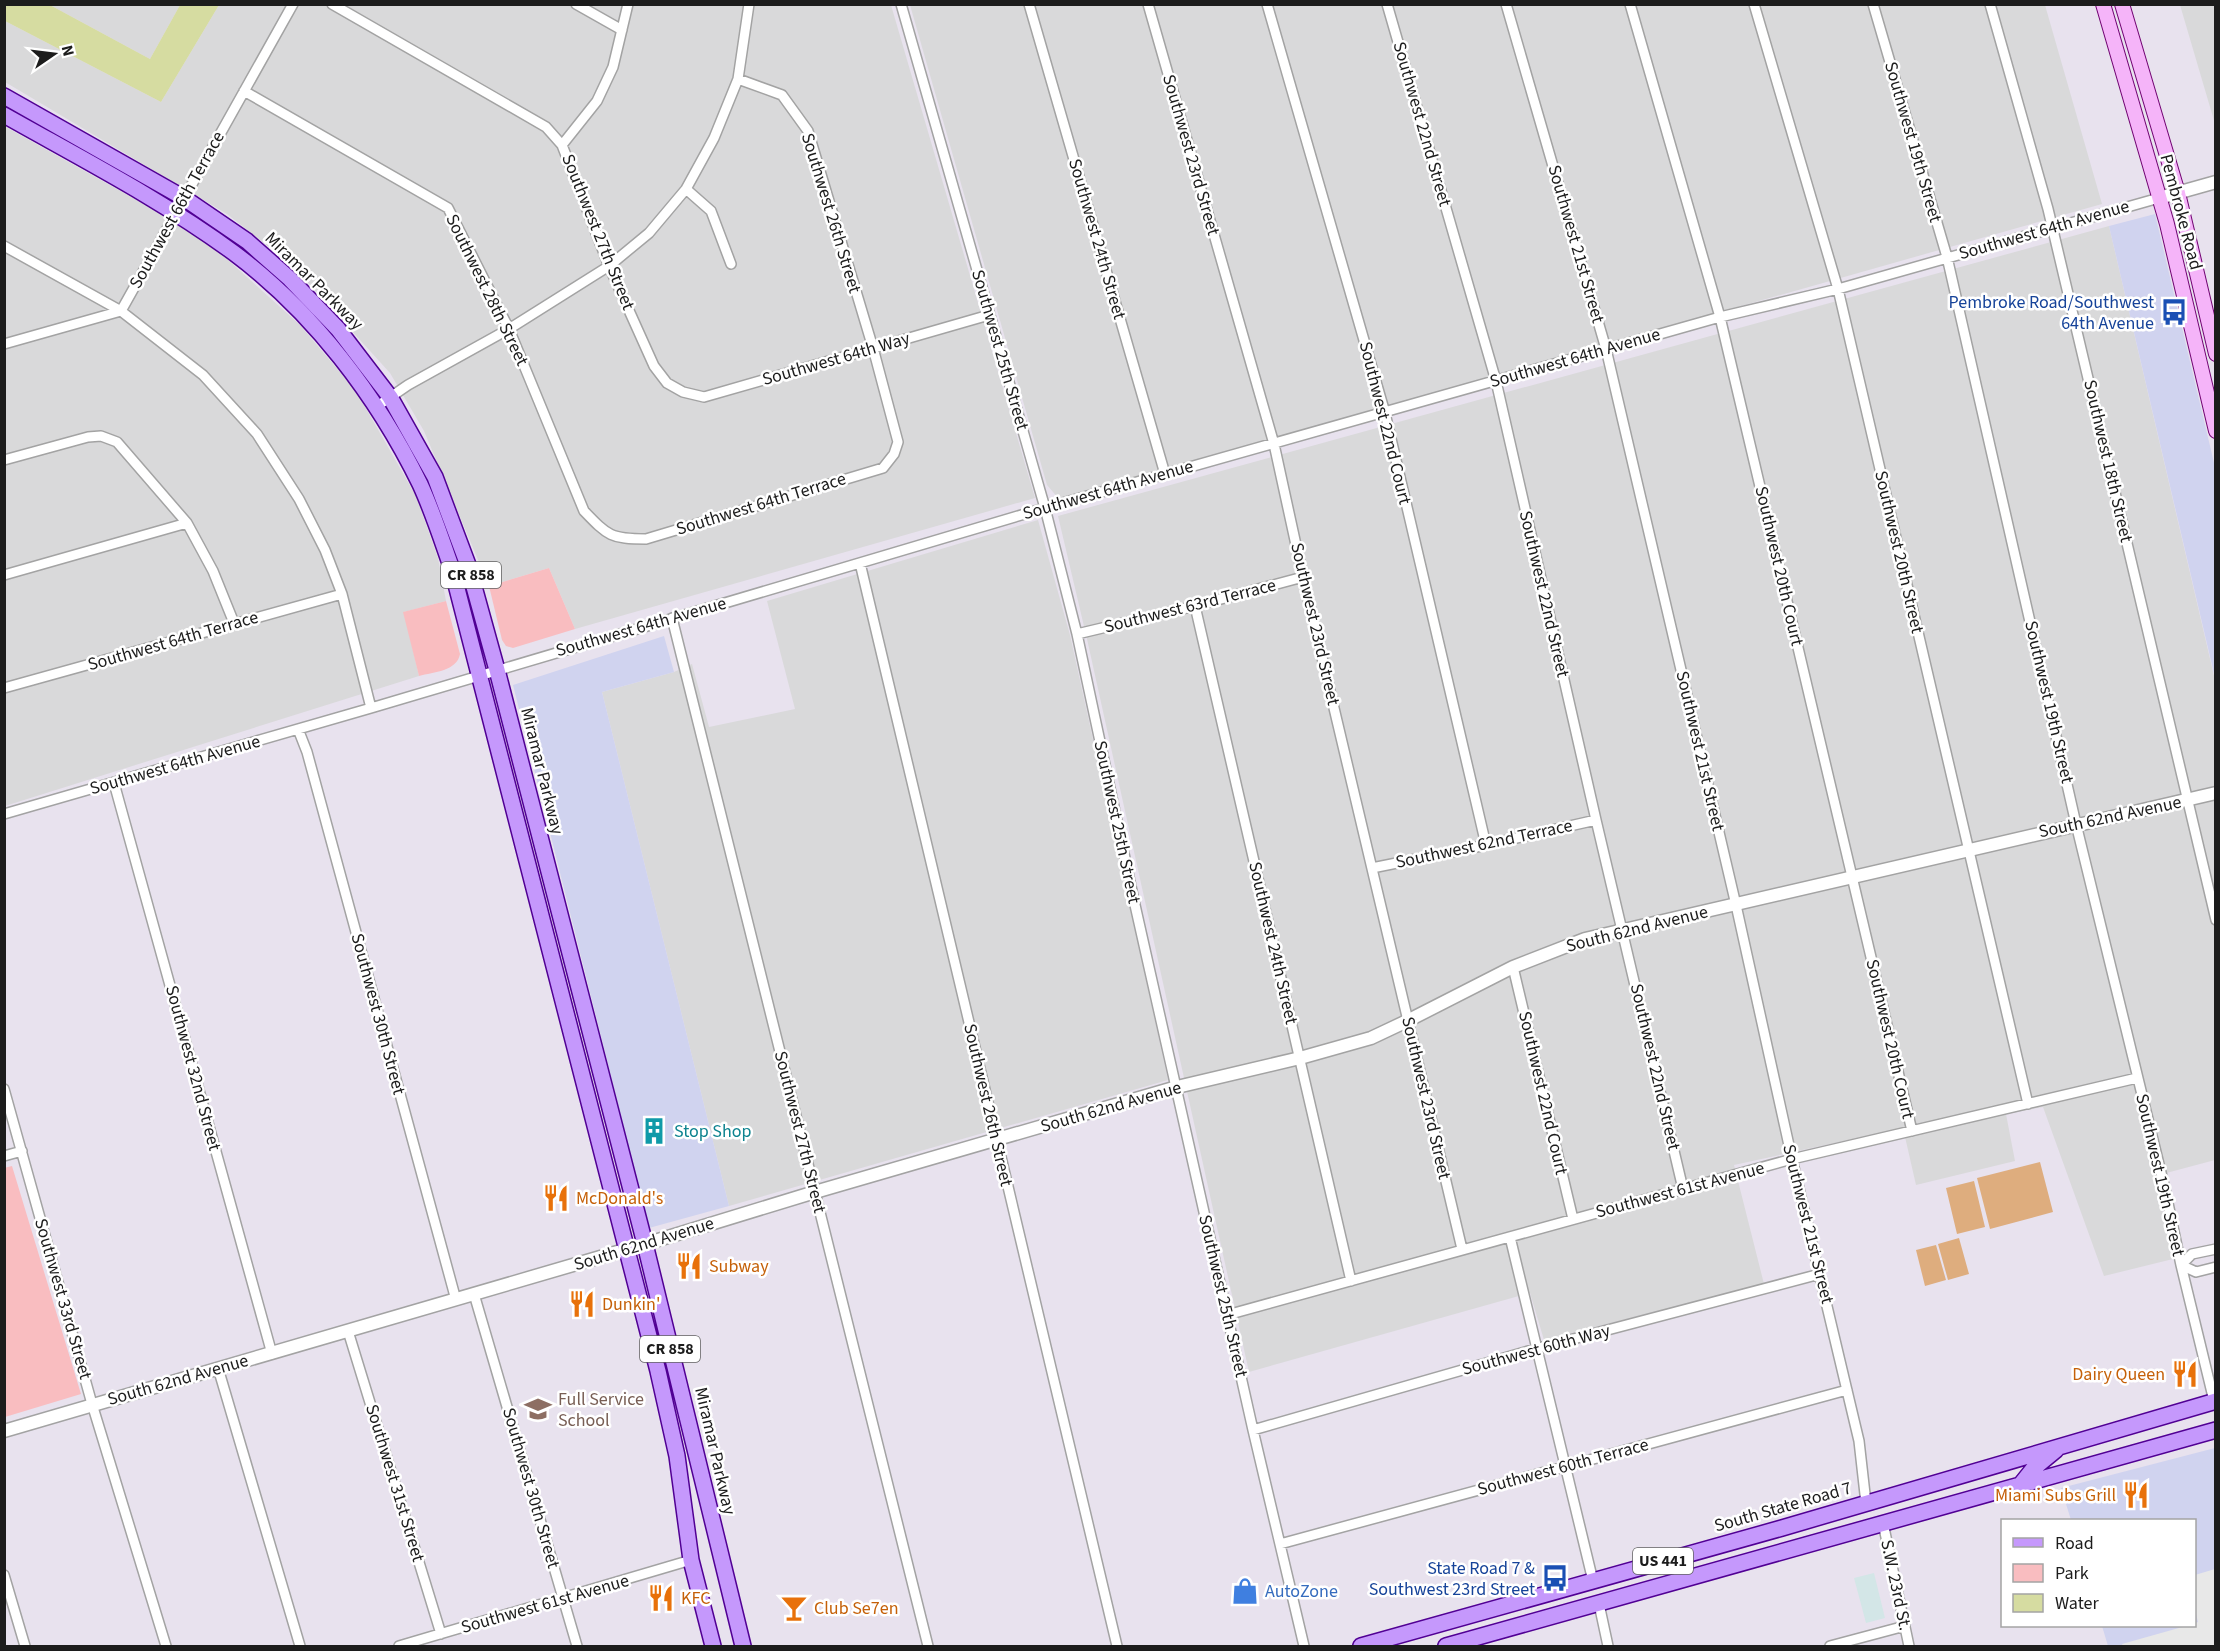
<svg xmlns="http://www.w3.org/2000/svg" width="2220" height="1651" viewBox="0 0 2220 1651" font-family="'Source Sans 3',sans-serif">
<rect width="100%" height="100%" fill="#e8e2ee"/>
<path fill="#d9d9da" d="M50,5H180L150,59Z
M219,5H891L1035,498L575,629L549,568L489,586L424,431L390,373L292,265L227,214L5,82V21L161,102Z
M910,5H2045L2102,204L1059,499L1047,485Z
M2180,5H2215V125V124Z
M4,126L158,212L219,252L300,325L356,391L416,496L438,558L446,601L404,612L419,676L5,806Z
M2109,226L2215,680V1160L2155,1176L2173,1259L2104,1276L2043,1107L2006,1114L2015,1161L1916,1185L1903,1128L1734,1165L1764,1284L1544,1340L1530,1293L1249,1372L1087,639L1058,516Z
M1038,520L1070,635L1168,1080L729,1206L602,692L674,672L692,664L709,727L795,709L767,601Z"/>
<path fill="#d0d3ef" d="M2155,214L2215,467V678L2109,226Z
M664,636L674,672L602,692L729,1206L649,1228L513,685Z
M2215,1448V1646H2108L2102,1626H2194V1520H2071L2061,1488Z"/>
<path fill="#d3e6e7" d="M1874,1573L1885,1618L1866,1623L1854,1578Z"/>
<path fill="#f9bdc0" d="M549,568L575,629L513,648L506,646L502,640L489,586Z
M446,601L460,654C457,671 434,672 419,676L403,612Z
M12,1166L81,1394L5,1417L4,1168Z"/>
<path fill="#dead7e" d="M2040,1162L2053,1212L1990,1229L1977,1178Z
M1974,1181L1985,1227L1957,1234L1946,1188Z
M1959,1238L1969,1274L1948,1280L1938,1244Z
M1936,1245L1946,1280L1925,1286L1916,1250Z"/>
<path fill="#e8e8e8" d="M2215,1569V1646H2123L2122,1644L2186,1626H2194L2195,1623L2198,1622L2195,1610V1575Z"/>
<path fill="#d6dca1" d="M4,5H50L150,59L180,5H219L161,102L5,21Z"/>
<g fill="none" stroke-linecap="round" stroke-linejoin="round">
<defs>
<path id="minor" d="M332,4L546,127L562,145L609,266L654,366L667,383L683,392L704,397L989,315
M576,4L622,30
M901,4L1045,508L1077,634L1135,905L1253,1430L1304,1646
M1029,4L1165,474
M1148,4L1274,444L1303,577L1462,1249
M1267,4L1385,413L1486,845
M1387,4L1496,381L1596,820L1683,1189
M1506,4L1606,349L1736,905L1792,1159L1859,1441L1866,1503
M1630,4L1720,317L1912,1131
M1754,4L1838,289L2028,1104
M1873,4L1947,257L2076,824L2165,1189L2181,1265L2214,1401
M1990,4L2048,209L2216,920
M244,91L448,208L509,329L584,511C608,536 611,539 646,539L883,468L894,454L898,442L873,348L808,131L782,95L738,79L749,4
M562,145L597,101L613,67L628,4
M686,189L711,211L731,264
M4,246L121,311L203,375L257,434L299,499L325,550L342,594L371,708
M4,344L121,311L293,4
M376,407L408,385L509,329L609,266L649,233L686,189L714,138L738,79
M4,460L88,437L101,436L117,442L187,523L213,571L234,623
M860,563L1117,1646
M4,575L187,523
M1195,606L1351,1281
M672,618L928,1646
M1077,634L1195,606L1303,577
M4,688L342,594
M298,729L307,752L456,1300
M114,783L272,1354
M4,814L371,708L1045,508L1720,317L1838,289L2159,198
M1372,868L1486,845L1596,820
M1513,967L1573,1219
M4,1089L92,1404L166,1646
M4,1156L22,1151
M1510,1237L1593,1581
M2216,1249L2192,1254L2181,1265L2196,1272L2216,1267
M474,1294L577,1646
M1227,1315L1792,1159L2137,1078
M348,1331L441,1634
M218,1368L300,1646
M1253,1430L1539,1348L1820,1274
M1883,1523L1909,1646
M1280,1544L1847,1390
M4,1575L25,1646
M1599,1604L1608,1646
M399,1646L691,1560
M1830,1646L1905,1626"/>
<path id="tertiary" d="M2159,198L2216,182
M4,1431L645,1244L815,1192L1177,1087L1300,1058L1371,1038L1407,1021L1513,967L1585,939L2216,793"/>
<path id="secondary" d="M2103,4L2167,224L2216,431
M2122,4L2178,193L2216,354"/>
<path id="primary" d="M4,96L184,198L247,241L290,279L338,329L390,397L435,477L468,565L497,670L645,1244L743,1646
M4,115C82,159 162,200 234,253C313,312 377,396 420,484C433,512 442,541 452,569L658,1371L677,1456L691,1560L713,1646
M2021,1484L2033,1469L2056,1450
M1361,1646L1782,1528L2216,1401
M1446,1646L2216,1430"/>
</defs>
<use href="#minor" stroke="#a3a3a3" stroke-width="12"/>
<use href="#tertiary" stroke="#a3a3a3" stroke-width="15"/>
<use href="#secondary" stroke="#710472" stroke-width="16"/>
<use href="#primary" stroke="#510094" stroke-width="18"/>
<use href="#minor" stroke="#fff" stroke-width="9"/>
<use href="#tertiary" stroke="#fff" stroke-width="12"/>
<use href="#secondary" stroke="#f5b4f9" stroke-width="14"/>
<use href="#primary" stroke="#c598fc" stroke-width="15"/>
</g>
<defs>
<symbol id="bus-bare" viewBox="-9 -9 18 18"><path d="M-5-6H5V4H4V6H2V4H-2V6H-4V4H-5ZM-3.5-4V0h7V-4ZM-3.5 1.2v1.5H-2V1.2ZM2 1.2v1.5H3.5V1.2Z" fill="#1a4fb4" stroke="#fff" stroke-width="2.5" paint-order="stroke"/></symbol>
<symbol id="building-bare" viewBox="-9 -9 18 18"><path d="M-4-6H4V6H1V3H-1V6H-4ZM-2.5-4.3h1.7v1.8h-1.7ZM.8-4.3h1.7v1.8H.8ZM-2.5-1h1.7V.8h-1.7ZM.8-1h1.7V.8H.8Z" fill="#0f9aa8" stroke="#fff" stroke-width="2.5" paint-order="stroke"/></symbol>
<symbol id="restaurant-bare" viewBox="-9 -9 18 18"><path d="M-5-6h1v4h1v-4h1v4h1v-4h1v5L-1.5 .5V6h-2V.5L-5-1ZM5-6V6H3V1.5H1.5Q1.5-4 5-6Z" fill="#e8710a" stroke="#fff" stroke-width="2.5" paint-order="stroke"/></symbol>
<symbol id="school-bare" viewBox="-9 -9 18 18"><path d="M0-5L7-2L0 1L-7-2ZM-4 1L0 2.5L4 1V4Q0 6-4 4Z" fill="#8d6e63" stroke="#fff" stroke-width="2.5" paint-order="stroke"/></symbol>
<symbol id="shop-bare" viewBox="-9 -9 18 18"><path d="M-5-2.5h2.3a2.7 3.5 0 0 1 5.4 0H5L5.5 6h-11ZM-1.5-2.5h3a1.5 2.3 0 0 0-3 0Z" fill="#3f7fe0" stroke="#fff" stroke-width="2.5" paint-order="stroke"/></symbol>
<symbol id="bar-bare" viewBox="-9 -9 18 18"><path d="M-6-5H6L.8 .8V4.5H3.5V6h-7V4.5H-.8V.8Z" fill="#e8710a" stroke="#fff" stroke-width="2.5" paint-order="stroke"/></symbol>
</defs>
<g fill-rule="evenodd">
<use href="#bus-bare" x="2155" y="293" width="38" height="38"/>
<use href="#building-bare" x="635" y="1112" width="38" height="38"/>
<use href="#restaurant-bare" x="537" y="1179" width="38" height="38"/>
<use href="#restaurant-bare" x="670" y="1247" width="38" height="38"/>
<use href="#restaurant-bare" x="563" y="1285" width="38" height="38"/>
<use href="#restaurant-bare" x="2166" y="1355" width="38" height="38"/>
<use href="#school-bare" x="519" y="1390" width="38" height="38"/>
<use href="#restaurant-bare" x="2117" y="1476" width="38" height="38"/>
<use href="#bus-bare" x="1536" y="1559" width="38" height="38"/>
<use href="#shop-bare" x="1226" y="1572" width="38" height="38"/>
<use href="#restaurant-bare" x="642" y="1579" width="38" height="38"/>
<use href="#bar-bare" x="775" y="1589" width="38" height="38"/>
</g>
<g text-anchor="middle" dominant-baseline="central" stroke-width="5" stroke-linejoin="round" paint-order="stroke">
<g fill="#fff" stroke="#606060" stroke-width="1.5">
<rect x="441" y="562" width="60" height="26" rx="4.5"/>
<rect x="640" y="1336" width="60" height="26" rx="4.5"/>
<rect x="1633" y="1548" width="60" height="26" rx="4.5"/>
</g>
<g font-size="16" font-weight="bold" fill="#1c1c1c">
<text x="471" y="575">CR 858</text>
<text x="670" y="1349">CR 858</text>
<text x="1663" y="1561">US 441</text>
</g>
<g font-size="18" fill="#1c1c1c" stroke="#fff">
<text transform="translate(1422 124) rotate(74)">Southwest 22nd Street</text>
<text transform="translate(1913 142) rotate(74)">Southwest 19th Street</text>
<text transform="translate(1191 155) rotate(74)">Southwest 23rd Street</text>
<text transform="translate(177 210) rotate(-61)">Southwest 66th Terrace</text>
<text transform="translate(2181 212) rotate(75)">Pembroke Road</text>
<text transform="translate(831 213) rotate(73)">Southwest 26th Street</text>
<text transform="translate(2044 230) rotate(-16)">Southwest 64th Avenue</text>
<text transform="translate(598 232) rotate(68)">Southwest 27th Street</text>
<text transform="translate(1097 239) rotate(74)">Southwest 24th Street</text>
<text transform="translate(1576 244) rotate(74)">Southwest 21st Street</text>
<text transform="translate(314 281) rotate(45)">Miramar Parkway</text>
<text transform="translate(487 290) rotate(64)">Southwest 28th Street</text>
<text transform="translate(1000 350) rotate(74)">Southwest 25th Street</text>
<text transform="translate(1575 358) rotate(-16)">Southwest 64th Avenue</text>
<text transform="translate(836 359) rotate(-16)">Southwest 64th Way</text>
<text transform="translate(1385 423) rotate(76)">Southwest 22nd Court</text>
<text transform="translate(2108 461) rotate(77)">Southwest 18th Street</text>
<text transform="translate(1108 490) rotate(-16)">Southwest 64th Avenue</text>
<text transform="translate(761 504) rotate(-17)">Southwest 64th Terrace</text>
<text transform="translate(1899 552) rotate(77)">Southwest 20th Street</text>
<text transform="translate(1779 566) rotate(77)">Southwest 20th Court</text>
<text transform="translate(1544 594) rotate(77)">Southwest 22nd Street</text>
<text transform="translate(1190 606) rotate(-14)">Southwest 63rd Terrace</text>
<text transform="translate(1315 624) rotate(77)">Southwest 23rd Street</text>
<text transform="translate(641 627) rotate(-16)">Southwest 64th Avenue</text>
<text transform="translate(173 641) rotate(-16)">Southwest 64th Terrace</text>
<text transform="translate(2049 702) rotate(77)">Southwest 19th Street</text>
<text transform="translate(1700 751) rotate(77)">Southwest 21st Street</text>
<text transform="translate(175 765) rotate(-16)">Southwest 64th Avenue</text>
<text transform="translate(542 771) rotate(76)">Miramar Parkway</text>
<text transform="translate(2110 817) rotate(-12)">South 62nd Avenue</text>
<text transform="translate(1117 822) rotate(78)">Southwest 25th Street</text>
<text transform="translate(1484 844) rotate(-12)">Southwest 62nd Terrace</text>
<text transform="translate(1637 929) rotate(-14)">South 62nd Avenue</text>
<text transform="translate(1273 943) rotate(77)">Southwest 24th Street</text>
<text transform="translate(378 1014) rotate(75)">Southwest 30th Street</text>
<text transform="translate(1890 1039) rotate(77)">Southwest 20th Court</text>
<text transform="translate(1655 1067) rotate(77)">Southwest 22nd Street</text>
<text transform="translate(193 1068) rotate(75)">Southwest 32nd Street</text>
<text transform="translate(1543 1093) rotate(77)">Southwest 22nd Court</text>
<text transform="translate(1426 1098) rotate(77)">Southwest 23rd Street</text>
<text transform="translate(988 1105) rotate(77)">Southwest 26th Street</text>
<text transform="translate(1111 1107) rotate(-16)">South 62nd Avenue</text>
<text transform="translate(800 1132) rotate(76)">Southwest 27th Street</text>
<text transform="translate(2160 1175) rotate(77)">Southwest 19th Street</text>
<text transform="translate(1680 1190) rotate(-15)">Southwest 61st Avenue</text>
<text transform="translate(1808 1224) rotate(76)">Southwest 21st Street</text>
<text transform="translate(644 1244) rotate(-17)">South 62nd Avenue</text>
<text transform="translate(1223 1296) rotate(77)">Southwest 25th Street</text>
<text transform="translate(63 1299) rotate(74)">Southwest 33rd Street</text>
<text transform="translate(1536 1350) rotate(-15)">Southwest 60th Way</text>
<text transform="translate(178 1380) rotate(-16)">South 62nd Avenue</text>
<text transform="translate(715 1451) rotate(77)">Miramar Parkway</text>
<text transform="translate(1563 1467) rotate(-15)">Southwest 60th Terrace</text>
<text transform="translate(395 1483) rotate(73)">Southwest 31st Street</text>
<text transform="translate(531 1488) rotate(74)">Southwest 30th Street</text>
<text transform="translate(1783 1507) rotate(-16)">South State Road 7</text>
<text transform="translate(1896 1585) rotate(78)">S.W. 23rd St.</text>
<text transform="translate(545 1604) rotate(-16)">Southwest 61st Avenue</text>
</g>
<g font-size="18" fill="#164399" stroke="#fff" text-anchor="end">
<text x="2154" y="302">Pembroke Road/Southwest<tspan x="2154" dy="21">64th Avenue</tspan></text>
<text x="1535" y="1568">State Road 7 &amp;<tspan x="1535" dy="21">Southwest 23rd Street</tspan></text>
</g>
<g font-size="18" fill="#0d838f" stroke="#fff" text-anchor="start">
<text x="674" y="1131">Stop Shop</text>
</g>
<g font-size="18" fill="#c56008" stroke="#fff" text-anchor="start">
<text x="576" y="1198">McDonald's</text>
<text x="709" y="1266">Subway</text>
<text x="602" y="1304">Dunkin'</text>
<text x="2165" y="1374" text-anchor="end">Dairy Queen</text>
<text x="2116" y="1495" text-anchor="end">Miami Subs Grill</text>
<text x="681" y="1598">KFC</text>
<text x="814" y="1608">Club Se7en</text>
</g>
<g font-size="18" fill="#785e54" stroke="#fff" text-anchor="start">
<text x="558" y="1399">Full Service<tspan x="558" dy="21">School</tspan></text>
</g>
<g font-size="18" fill="#366cbe" stroke="#fff" text-anchor="start">
<text x="1265" y="1591">AutoZone</text>
</g>
</g>
<rect width="2220" height="1651" fill="none" stroke="#1c1c1c" stroke-width="12"/>
<rect x="2001" y="1519" width="195" height="108" fill="#ffffff" stroke="#a4a4a4" stroke-width="1.5"/>
<rect x="2013" y="1538" width="30" height="9" fill="#c598fc" stroke="#a4a4a4" stroke-width="1.5"/>
<text x="2055" y="1549" font-size="18" fill="#1c1c1c">Road</text>
<rect x="2013" y="1564" width="30" height="18" fill="#f9bdc0" stroke="#a4a4a4" stroke-width="1.5"/>
<text x="2055" y="1579" font-size="18" fill="#1c1c1c">Park</text>
<rect x="2013" y="1594" width="30" height="18" fill="#d6dca1" stroke="#a4a4a4" stroke-width="1.5"/>
<text x="2055" y="1609" font-size="18" fill="#1c1c1c">Water</text>
<g transform="translate(54 54) rotate(76)" stroke="#ffffff" stroke-width="4.5" paint-order="stroke">
<path d="M0-4.5L10 22L0 15L-10 22Z" fill="#1c1c1c"/>
<text y="-9" font-size="16" font-weight="bold" text-anchor="middle" fill="#1c1c1c">N</text>
</g>
</svg>
